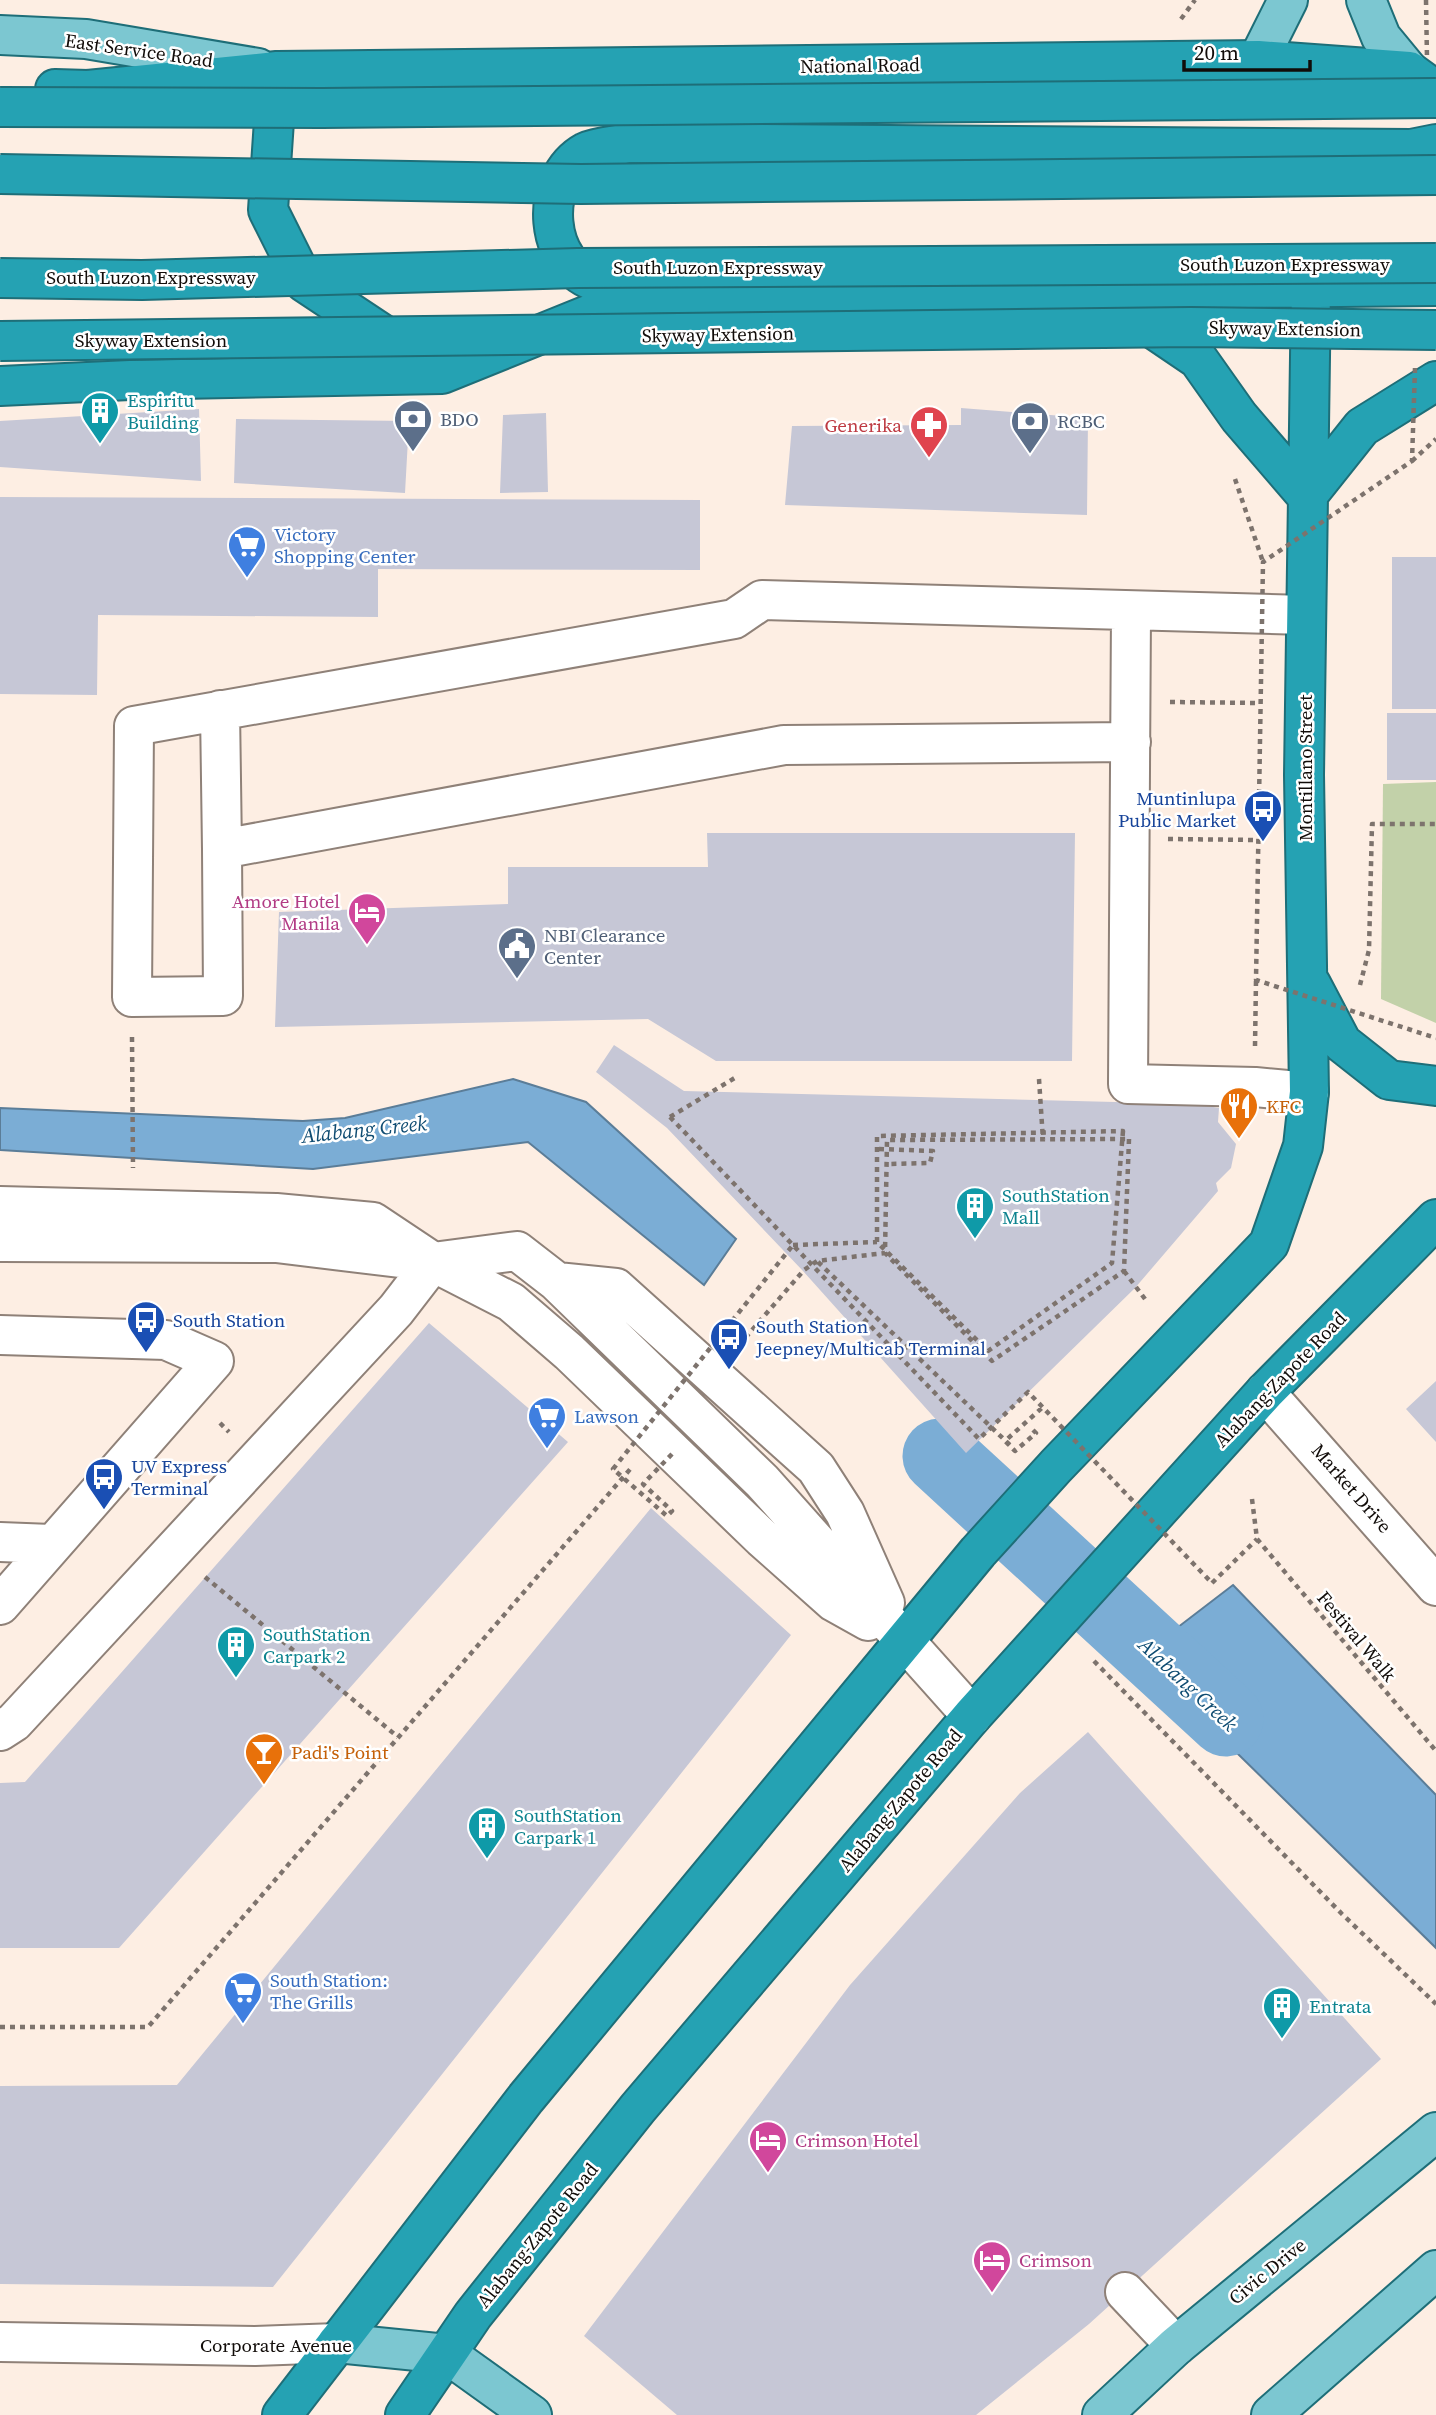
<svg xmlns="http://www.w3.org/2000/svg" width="1436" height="2415" viewBox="0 0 1436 2415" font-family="'Source Serif 4',serif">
<rect width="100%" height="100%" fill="#fdeee3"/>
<path fill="#c2d1a9" d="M1436,782V1023L1381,999L1383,784Z"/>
<path fill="#7badd5" stroke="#5b7d98" stroke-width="2" d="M513,1079L586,1102L736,1239L704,1285L528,1142L313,1169L0,1150V1108L303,1121L345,1118Z
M1233,1585L1436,1795V1948L1139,1657Z"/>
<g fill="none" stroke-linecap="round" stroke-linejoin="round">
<path stroke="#7badd5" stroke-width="75" d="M940,1456L1226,1719"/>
</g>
<path fill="#c6c7d6" d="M961,408L1088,418L1087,515L785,505L792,426L961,425Z
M199,409L201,481L0,467V421Z
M546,413L548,492L500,493L503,415Z
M236,419L409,421L405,493L234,483Z
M0,497L700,500V570L378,569V617L98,615L97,695L0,694Z
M1392,557H1436V709H1392Z
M1387,713H1436V780H1387Z
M707,833H1075L1072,1061H716L648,1019L275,1027L279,912L508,904V867H708Z
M614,1045L684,1091L1194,1104L1219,1108L1218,1122L1236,1144L1231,1168L1216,1183L1218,1191L1135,1288L966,1453L803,1271L667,1128L596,1072Z
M429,1323L568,1442L119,1948H0V1783L25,1782Z
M1436,1381V1442L1406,1409Z
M651,1508L791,1635L273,2287L0,2284V2086L177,2085Z
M1088,1732L1381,2059L1089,2324L976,2415H677L584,2336L850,1985L1020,1793Z"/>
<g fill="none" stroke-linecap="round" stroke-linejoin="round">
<defs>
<path id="minor" d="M1131,613L1128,1084L1255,1087L1309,1092
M220,710L222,849L784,745L1131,742
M222,849L223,996L132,997L134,726L734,619L762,600L1305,615
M0,1206L276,1213L373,1222L433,1262L511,1302L569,1352L762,1538L834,1602L868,1621
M0,1242L276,1243L433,1262L517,1251L557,1282L762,1481L972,1716
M557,1282L616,1288L816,1468L845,1513L885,1603
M0,1335L166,1340L214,1361L0,1605
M1265,1392L1436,1586
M0,1542L51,1544
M0,1731L14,1722L396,1310L433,1262
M1125,2292L1176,2346
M0,2342L255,2346L337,2343"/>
<path id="major" d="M1366,0L1381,37L1409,71
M0,35L86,39L258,68
M1258,60L1288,0
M337,2343L447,2354L532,2415
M1102,2415L1176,2346L1436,2132
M1271,2415L1436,2270"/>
<path id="highway" d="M277,76L268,210L304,282L402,347
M55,89L88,90L277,71L1258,60L1409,71L1436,91
M598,282C544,268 537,179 586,152C598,146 616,146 628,143L1411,149L1436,144
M1136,317L1198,359L1239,417L1307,496
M0,386L130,380L442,374L640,294L1436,286
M1307,496L1362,427L1436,381
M1311,984L1342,1043L1389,1080L1436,1086
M282,2415L526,2098L978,1552L1056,1466L1269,1244L1303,1146L1309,1092L1304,775L1311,287
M405,2415L473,2315L638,2108L972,1716L1265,1392L1436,1219"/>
</defs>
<use href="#minor" stroke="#8f8178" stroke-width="42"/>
<use href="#major" stroke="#1e6e78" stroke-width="42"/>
<use href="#highway" stroke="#1e6e78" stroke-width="42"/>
<path stroke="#7d736d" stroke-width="4.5" stroke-dasharray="5 5" stroke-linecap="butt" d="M1181,19L1195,0
M1412,461L1436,439
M1235,479L1263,562
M1170,702L1260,703
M1168,839L1258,840
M1360,985L1369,950L1372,824H1436
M132,1037L133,1168
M1255,1046L1256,980
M1039,1079L1043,1140
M670,1117L738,1076
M1123,1131L1112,1263L988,1351L877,1242V1136Z
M1129,1139L1124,1271L992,1361L885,1253L887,1140Z
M793,1245L877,1242
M818,1262L1012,1447
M1124,1271L1148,1303
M739,1345L804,1270L817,1261L885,1253
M220,1423L229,1432
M1252,1499L1257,1539
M1257,1539L1436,1751
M205,1577L398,1737
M1212,1583L1257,1539
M1094,1661L1342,1914L1436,2004
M0,2027H148L632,1467"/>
<use href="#minor" stroke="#fff" stroke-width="38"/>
<use href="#major" stroke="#7cc7d1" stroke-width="38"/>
<use href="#highway" stroke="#25a2b3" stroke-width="38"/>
<defs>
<path id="highway-bridge" d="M0,107L322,108L1436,98
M0,174L581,184L1436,175
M0,278L142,280L578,268L1436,263
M0,341L1191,327L1436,330"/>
</defs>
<use href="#highway-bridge" stroke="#1e6e78" stroke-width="42" stroke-linecap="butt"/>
<path stroke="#7d736d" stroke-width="4.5" stroke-dasharray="5 5" stroke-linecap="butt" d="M1426,0L1427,59
M1415,368L1412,461L1263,562L1256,980L1436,1038
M670,1117L979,1439L1028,1392L1212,1583
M879,1149L933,1151L930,1163L889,1164
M1033,1430L1036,1433L1015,1451L1005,1441L1043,1407
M672,1454L643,1484L672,1511L667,1516L613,1469L793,1245"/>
<use href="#highway-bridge" stroke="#25a2b3" stroke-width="38"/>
</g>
<defs>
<symbol id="building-pin" viewBox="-11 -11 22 30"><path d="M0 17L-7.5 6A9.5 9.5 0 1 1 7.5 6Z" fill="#0f9aa8" stroke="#fff"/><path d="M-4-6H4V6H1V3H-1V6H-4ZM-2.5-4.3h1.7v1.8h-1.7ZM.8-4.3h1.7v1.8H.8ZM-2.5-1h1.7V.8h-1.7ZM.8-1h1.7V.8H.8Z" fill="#fff"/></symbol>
<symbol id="bank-pin" viewBox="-11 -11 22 30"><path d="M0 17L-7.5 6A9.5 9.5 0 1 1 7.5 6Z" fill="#5c6f8a" stroke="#fff"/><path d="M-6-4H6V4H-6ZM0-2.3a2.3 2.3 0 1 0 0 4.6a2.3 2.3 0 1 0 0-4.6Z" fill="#fff"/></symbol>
<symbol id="pharmacy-pin" viewBox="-11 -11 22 30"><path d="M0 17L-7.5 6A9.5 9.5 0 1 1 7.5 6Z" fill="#e0444e" stroke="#fff"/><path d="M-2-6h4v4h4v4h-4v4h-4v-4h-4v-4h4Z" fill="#fff"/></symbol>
<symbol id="supermarket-pin" viewBox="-11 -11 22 30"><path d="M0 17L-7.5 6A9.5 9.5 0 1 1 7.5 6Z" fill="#3f7fe0" stroke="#fff"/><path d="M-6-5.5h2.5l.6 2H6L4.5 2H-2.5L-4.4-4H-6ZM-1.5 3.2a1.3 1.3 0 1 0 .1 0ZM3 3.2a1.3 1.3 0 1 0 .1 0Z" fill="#fff"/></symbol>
<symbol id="bus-pin" viewBox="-11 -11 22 30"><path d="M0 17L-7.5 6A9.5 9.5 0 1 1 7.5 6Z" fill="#1a4fb4" stroke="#fff"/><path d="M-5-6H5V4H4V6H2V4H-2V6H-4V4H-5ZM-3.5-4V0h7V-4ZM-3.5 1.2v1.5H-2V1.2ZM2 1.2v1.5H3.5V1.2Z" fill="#fff"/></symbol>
<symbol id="hotel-pin" viewBox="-11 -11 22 30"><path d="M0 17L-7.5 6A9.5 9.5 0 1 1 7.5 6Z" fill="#d1479c" stroke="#fff"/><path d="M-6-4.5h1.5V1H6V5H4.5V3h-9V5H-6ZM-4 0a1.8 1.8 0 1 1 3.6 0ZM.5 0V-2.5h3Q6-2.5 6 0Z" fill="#fff"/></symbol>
<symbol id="civic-pin" viewBox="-11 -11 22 30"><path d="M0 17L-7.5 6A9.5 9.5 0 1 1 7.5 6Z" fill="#5c6f8a" stroke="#fff"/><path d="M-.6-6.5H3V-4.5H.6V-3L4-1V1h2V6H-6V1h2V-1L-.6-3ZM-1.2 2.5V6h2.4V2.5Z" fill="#fff"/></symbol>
<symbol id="restaurant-pin" viewBox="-11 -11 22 30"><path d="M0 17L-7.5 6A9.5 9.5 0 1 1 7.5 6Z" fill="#e8710a" stroke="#fff"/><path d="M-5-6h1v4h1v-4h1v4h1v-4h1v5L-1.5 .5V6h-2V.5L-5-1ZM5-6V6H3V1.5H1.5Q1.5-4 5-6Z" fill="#fff"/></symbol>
<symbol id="bar-pin" viewBox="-11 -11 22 30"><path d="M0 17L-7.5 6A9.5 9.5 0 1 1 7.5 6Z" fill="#e8710a" stroke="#fff"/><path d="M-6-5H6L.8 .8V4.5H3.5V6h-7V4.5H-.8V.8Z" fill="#fff"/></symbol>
</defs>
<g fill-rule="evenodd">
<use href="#building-pin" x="78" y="389" width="44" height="60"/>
<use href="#bank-pin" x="391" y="397" width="44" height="60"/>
<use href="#bank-pin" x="1008" y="399" width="44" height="60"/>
<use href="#pharmacy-pin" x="907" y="403" width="44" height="60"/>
<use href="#supermarket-pin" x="225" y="523" width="44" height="60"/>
<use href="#bus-pin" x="1241" y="787" width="44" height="60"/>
<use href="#hotel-pin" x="345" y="890" width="44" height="60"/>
<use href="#civic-pin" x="495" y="924" width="44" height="60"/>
<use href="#restaurant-pin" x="1217" y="1084" width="44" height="60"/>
<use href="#building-pin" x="953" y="1184" width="44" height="60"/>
<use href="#bus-pin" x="124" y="1298" width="44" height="60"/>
<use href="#bus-pin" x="707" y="1315" width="44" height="60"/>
<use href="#supermarket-pin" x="525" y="1394" width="44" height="60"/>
<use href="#bus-pin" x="82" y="1455" width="44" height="60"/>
<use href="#building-pin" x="214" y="1623" width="44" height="60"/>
<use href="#bar-pin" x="242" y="1730" width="44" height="60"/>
<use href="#building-pin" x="465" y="1804" width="44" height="60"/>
<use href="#supermarket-pin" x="221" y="1969" width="44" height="60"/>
<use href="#building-pin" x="1260" y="1984" width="44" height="60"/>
<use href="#hotel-pin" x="746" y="2118" width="44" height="60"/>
<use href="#hotel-pin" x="970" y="2238" width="44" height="60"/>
</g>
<g text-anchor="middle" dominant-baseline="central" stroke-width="5" stroke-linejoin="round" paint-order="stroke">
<g font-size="19" fill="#110c09" stroke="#fff">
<text transform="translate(139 50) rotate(8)">East Service Road</text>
<text transform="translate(860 65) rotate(-1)">National Road</text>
<text x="1285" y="264">South Luzon Expressway</text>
<text x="718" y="267">South Luzon Expressway</text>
<text x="151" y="277">South Luzon Expressway</text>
<text transform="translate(1285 328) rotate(1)">Skyway Extension</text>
<text transform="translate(718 334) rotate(-1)">Skyway Extension</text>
<text x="151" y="340">Skyway Extension</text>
<text transform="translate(1305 768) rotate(-90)">Montillano Street</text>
<text transform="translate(1280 1379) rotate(-46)">Alabang-Zapote Road</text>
<text transform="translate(1352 1488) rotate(49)">Market Drive</text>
<text transform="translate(1357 1636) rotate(50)">Festival Walk</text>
<text transform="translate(900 1800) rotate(-50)">Alabang-Zapote Road</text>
<text transform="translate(537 2235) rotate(-51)">Alabang-Zapote Road</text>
<text transform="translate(1267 2271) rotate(-39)">Civic Drive</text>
<text x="276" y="2345">Corporate Avenue</text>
</g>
<g font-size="19" fill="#0d838f" stroke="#fff" text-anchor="start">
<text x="127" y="400">Espiritu<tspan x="127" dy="22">Building</tspan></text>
<text x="1002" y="1195">SouthStation<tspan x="1002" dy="22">Mall</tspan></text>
<text x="263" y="1634">SouthStation<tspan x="263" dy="22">Carpark 2</tspan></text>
<text x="514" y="1815">SouthStation<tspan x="514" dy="22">Carpark 1</tspan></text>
<text x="1309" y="2006">Entrata</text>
</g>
<g font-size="19" fill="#4e5e75" stroke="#fff" text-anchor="start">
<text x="440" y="419">BDO</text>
<text x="1057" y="421">RCBC</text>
<text x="544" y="935">NBI Clearance<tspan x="544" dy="22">Center</tspan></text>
</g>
<g font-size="19" fill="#be3a42" stroke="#fff" text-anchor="end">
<text x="902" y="425">Generika</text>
</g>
<g font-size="19" fill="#366cbe" stroke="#fff" text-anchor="start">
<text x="274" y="534">Victory<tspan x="274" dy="22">Shopping Center</tspan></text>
<text x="574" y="1416">Lawson</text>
<text x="270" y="1980">South Station:<tspan x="270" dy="22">The Grills</tspan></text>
</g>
<g font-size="19" fill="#164399" stroke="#fff" text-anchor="start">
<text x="1236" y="798" text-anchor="end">Muntinlupa<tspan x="1236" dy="22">Public Market</tspan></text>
<text x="173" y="1320">South Station</text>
<text x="756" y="1326">South Station<tspan x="756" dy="22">Jeepney/Multicab Terminal</tspan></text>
<text x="131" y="1466">UV Express<tspan x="131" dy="22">Terminal</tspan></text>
</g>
<g font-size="19" fill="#b23c85" stroke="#fff" text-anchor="start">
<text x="340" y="901" text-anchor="end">Amore Hotel<tspan x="340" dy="22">Manila</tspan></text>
<text x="795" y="2140">Crimson Hotel</text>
<text x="1019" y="2260">Crimson</text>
</g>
<g font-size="19" fill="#c56008" stroke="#fff" text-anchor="start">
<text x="1266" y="1106">KFC</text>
<text x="291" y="1752">Padi's Point</text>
</g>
<g font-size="21" font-style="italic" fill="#0f4c72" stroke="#fff">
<text transform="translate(364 1129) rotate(-6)">Alabang Creek</text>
<text transform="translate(1188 1684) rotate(43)">Alabang Creek</text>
</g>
</g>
<path d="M1184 60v10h126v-10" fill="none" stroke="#110c09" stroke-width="3.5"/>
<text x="1194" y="60" font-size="21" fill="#110c09" stroke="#ffffff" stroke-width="5" paint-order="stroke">20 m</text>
</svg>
